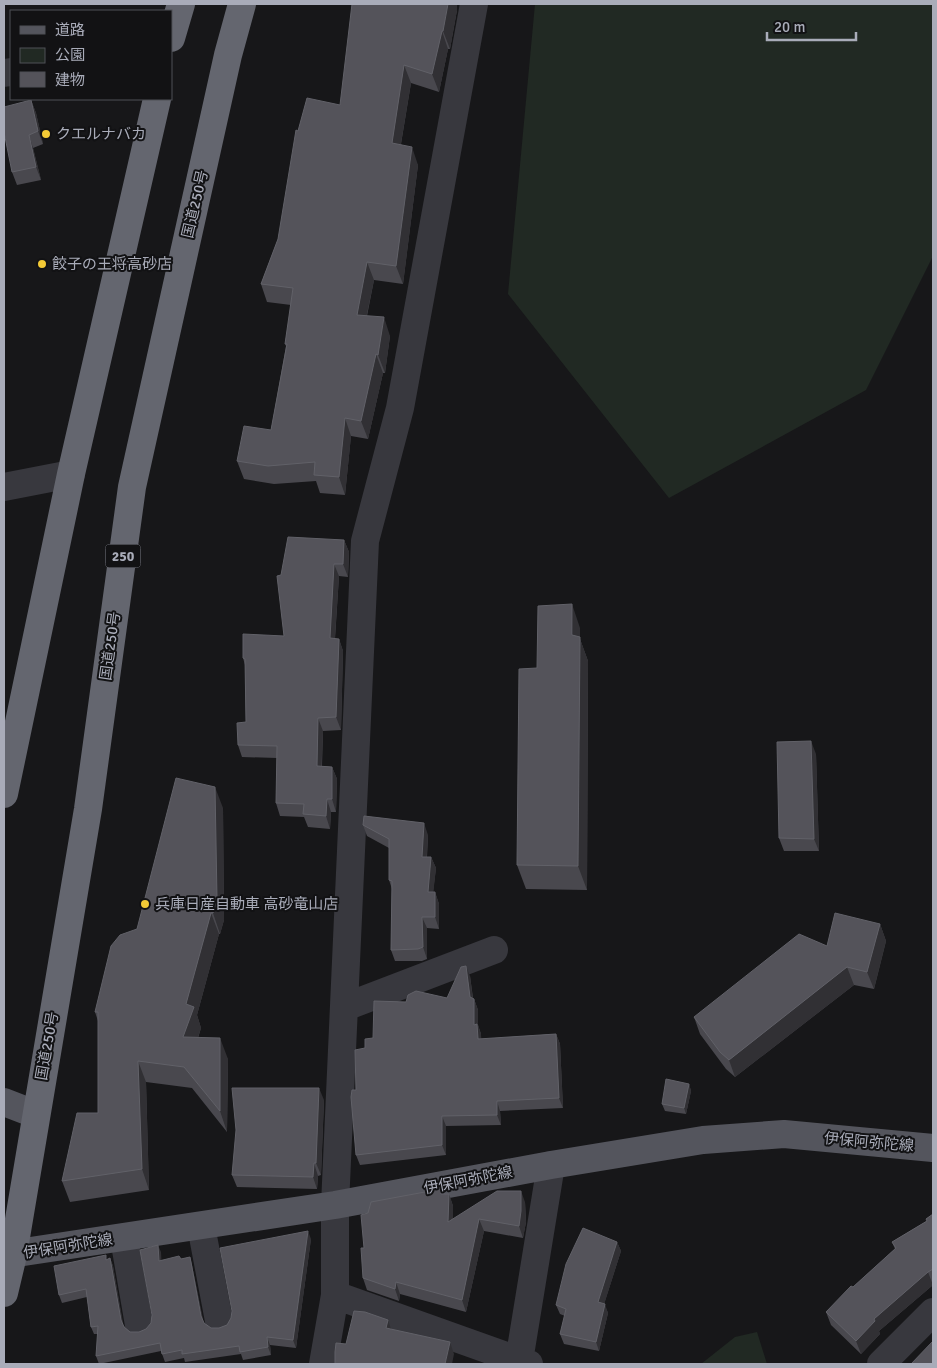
<svg xmlns="http://www.w3.org/2000/svg" width="937" height="1368" viewBox="0 0 937 1368" font-family="Signika,'Noto Sans JP',sans-serif">
<rect width="100%" height="100%" fill="#171719"/>
<path fill="#212923" d="M535,4H933V256L866,390L669,498L508,294Z
M757,1332L767,1364H701L735,1337Z"/>
<g fill="none" stroke-linecap="round" stroke-linejoin="round">
<path stroke="#38383e" stroke-width="28" d="M4,73L11,72
M4,487L71,474
M345,1007L494,950
M201,1226L219,1321
M124,1238L139,1325
M335,1295L529,1364
M519,1361L551,1165
M323,1364L335,1295V1205L365,541L400,408L474,4
M881,1364L933,1312"/>
<path stroke="#54555d" stroke-width="28" d="M4,1102L35,1114
M4,1255L335,1205L551,1165L703,1140L784,1134L933,1148"/>
<path stroke="#64666f" stroke-width="28" d="M171,38L181,4
M4,794L71,474L157,99
M4,1293L13,1255L88,809L132,487L228,55L242,4"/>
</g>
<path fill="#49484e" d="M457,10L450,49H448L439,92L411,83L401,144L418,165L403,284L374,280L367,316L390,336L385,373H383L368,439L351,436L345,495L320,493L316,481L274,484L244,479L237,461L271,430L286,346L285,344L291,305L267,302L261,284L278,239L298,131L340,105Z
M31,100L36,113L43,144L33,148L41,180L17,185L12,172Z
M344,540L349,552L348,577L339,576L335,639H339L343,651L341,730L323,731L322,766L332,767L337,779L336,812H331L330,829L308,827L304,817L280,816L276,803L277,758L242,757L238,745L246,722L245,665L243,658L284,636L281,575Z
M580,628V639L588,661L587,890L526,889L517,865L537,668Z
M816,754L819,851H784L779,838Z
M223,808L224,920L220,934H219L197,1015L201,1028L198,1038L228,1059L227,1132L192,1088L146,1082L149,1190L70,1202L62,1181L98,1113V1021L95,1012L137,929Z
M363,825L428,835L427,857H431L436,868L433,892H435L439,904V929L427,928V959L422,961H395L391,950L392,889L389,880V848L367,836Z
M880,924L886,941L874,989L854,985L735,1077L726,1069L700,1034L694,1017L827,946Z
M470,976L473,998L474,999L478,1010V1025L481,1034V1039L556,1034L560,1044L563,1108L500,1111L501,1125L446,1126V1155L360,1165L356,1155V1090L365,1048L406,1002L447,998Z
M689,1084L691,1091L686,1114L665,1111L662,1104Z
M324,1100L321,1175L318,1176L317,1189L237,1187L232,1175Z
M441,1189L443,1194H449L453,1206V1219L525,1202L526,1222L523,1238L484,1231L466,1312L400,1294L399,1301L367,1290L363,1278L364,1248Z
M933,1214V1285L879,1331L880,1334L861,1354L831,1325L826,1312L895,1249L892,1242L927,1221L926,1219Z
M311,1239L296,1348L270,1345L271,1355L243,1360L241,1354L185,1362L184,1358L165,1362L161,1351L99,1364L96,1356L98,1334H94L91,1327L87,1297L62,1303L59,1295L108,1259L110,1258L113,1266L123,1325L130,1332H139L146,1329L151,1323L161,1252V1260L181,1259L190,1257L192,1265L203,1321L204,1323L211,1328H219L227,1325Z
M617,1242L621,1251L604,1304L608,1313L599,1351L564,1344L560,1334L565,1316L560,1314L556,1305Z"/>
<path fill="#313034" d="M448,4H457V10L450,49L443,31Z
M442,31L448,49L439,92L432,74Z
M404,65L411,83L398,161L392,143Z
M31,100L36,113L43,144L38,131Z
M29,135L33,148L41,180L36,167Z
M412,147L418,165L403,284L396,266Z
M367,262L374,280L363,333L357,315Z
M384,317L390,336L385,373L378,355Z
M376,354L383,373L368,439L361,421Z
M345,418L351,436L345,495L339,477Z
M344,540L349,552L348,577L343,564Z
M334,564L339,576L334,651L330,638Z
M572,604L580,628V639L588,661L587,890L578,866Z
M339,639L343,651L341,730L336,717Z
M318,718L323,731L321,778L317,766Z
M811,741L816,754L819,851L814,839Z
M332,767L337,779L336,812L332,799Z
M215,787L223,808L224,920L220,934L213,913Z
M327,799L331,812L330,829L326,816Z
M424,823L428,835L426,868L422,857Z
M431,857L436,868L432,904L428,892Z
M435,892L439,904V929L435,917Z
M211,913L219,934L197,1015L201,1028L191,1058L183,1037L186,1004Z
M422,917L427,928V959L423,947Z
M880,924L886,941L874,989L867,972Z
M466,966L470,976L474,1008L470,997Z
M847,967L854,985L735,1077L729,1060Z
M474,999L478,1010V1025L481,1034L482,1049L474,1025Z
M556,1034L560,1044L563,1108L559,1098Z
M220,1038L228,1059L227,1132L220,1111Z
M138,1061L146,1082L149,1190L142,1169Z
M689,1084L691,1091L686,1114L684,1108Z
M319,1088L324,1100L321,1175L316,1163Z
M497,1101L500,1111L501,1125L497,1115Z
M442,1116L446,1126V1155L442,1145Z
M314,1163L318,1176L317,1189L313,1177Z
M521,1191L525,1202L526,1222L523,1238L519,1226Z
M449,1194L453,1206V1234L448,1222Z
M479,1219L484,1231L466,1312L462,1300Z
M308,1231L311,1239L296,1348L293,1340Z
M617,1242L621,1251L602,1311L598,1302Z
M158,1245L161,1252L162,1269L159,1261Z
M190,1257L192,1265L204,1324L201,1316Z
M110,1258L113,1266L124,1328L121,1320Z
M928,1272L933,1285L879,1331L880,1334L861,1354L856,1341L874,1319Z
M396,1282L400,1294L399,1301L395,1289Z
M605,1304L608,1313L599,1351L596,1342Z
M388,1320L392,1332L386,1328Z
M267,1337L270,1345L271,1355L268,1347Z
M450,1342L454,1354L452,1364H445Z"/>
<path fill="#54535a" stroke="#616168" d="M352,4H448L443,31H442L432,74L404,65L392,143L412,147L396,266L367,262L357,315L384,317L378,355L376,354L361,421L345,418L339,477L314,475L315,462L268,466L237,461L244,426L271,430L287,344H285L293,288L261,284L278,239L296,130L298,131L307,98L340,105Z
M31,100L38,131L29,135L36,167L12,172L4,132V107Z
M288,537L344,540L343,564H334L330,638L339,639L336,717L318,718L317,766L332,767V799H327L326,816L303,814L304,804L276,803L277,746L238,745L237,723L246,722L245,659L243,658V634L284,636L277,576L281,575Z
M572,604V635L580,637L578,866L517,865L519,669L537,668L538,606Z
M811,741L814,839L779,838L777,742Z
M176,778L215,787L217,899L213,913H211L186,1004L194,1007L183,1037L220,1038V1111L184,1067L138,1061L142,1169L62,1181L77,1113H98V1012H95L111,946L120,935L137,929Z
M364,816L424,823L422,857H431L428,892H435V917H422L423,947L418,949L391,950L392,881L389,880V839L363,825Z
M835,913L880,924L867,972L847,967L729,1060L720,1052L694,1017L799,934L827,946Z
M466,966L470,997L474,999V1025L477,1024L478,1039L556,1034L559,1098L497,1101V1115L442,1116V1145L356,1155L351,1097L352,1090H356L355,1050L365,1048V1039L373,1038L374,1001L406,1002L408,995L416,991L447,998L461,967Z
M666,1079L689,1084L684,1108L662,1104Z
M232,1088H319L316,1163H314L313,1177L232,1175L236,1130Z
M441,1189V1194H449L448,1222L497,1191H521V1211L519,1226L479,1219L462,1300L396,1282L395,1289L363,1278L361,1248H364L361,1215L368,1213L371,1202Z
M933,1214V1269L928,1272L874,1319L875,1321L856,1341L826,1312L851,1286L853,1287L896,1248L892,1242L927,1221L926,1219Z
M583,1228L617,1242L598,1302L605,1304L596,1342L560,1334L566,1309L556,1305L566,1264Z
M308,1231L293,1340L267,1337L268,1347L240,1352L239,1346L182,1354V1350L162,1354L160,1343L96,1356L98,1326L91,1327L86,1289L59,1295L54,1266L106,1255V1260L110,1258L121,1320L124,1327L130,1332H139L146,1329L151,1323L152,1315L140,1250L158,1245L159,1261L179,1256L181,1259L190,1257L201,1316L204,1323L211,1328H219L227,1325L231,1318L232,1311L220,1248Z
M354,1311L365,1312L388,1320L386,1328L450,1342L445,1364H335V1352L336,1343L346,1344Z
M933,1341V1364H911Z"/>
<g fill="#f3ca36" stroke="#121214" stroke-width="2">
<circle cx="46" cy="134" r="5"/>
<circle cx="42" cy="264" r="5"/>
<circle cx="145" cy="904" r="5"/>
</g>
<g text-anchor="middle" dominant-baseline="central" stroke-width="4" stroke-linejoin="round" paint-order="stroke">
<rect fill="#121214" stroke="#7c7e88" stroke-width="1" x="105.5" y="544.5" width="35" height="23" rx="4"/>
<g font-size="14" font-weight="bold" fill="#a9acb9">
<text x="123" y="556">250</text>
</g>
<g font-size="15" fill="#a9acb9" stroke="#121214" text-anchor="start">
<text x="56" y="134">クエルナバカ</text>
<text x="52" y="264">餃子の王将高砂店</text>
<text x="155" y="904">兵庫日産自動車 高砂竜山店</text>
</g>
<g font-size="15" fill="#a9acb9" stroke="#121214">
<text transform="translate(195 204) rotate(-77)">国道250号</text>
<text transform="translate(110 646) rotate(-82)">国道250号</text>
<text transform="translate(47 1046) rotate(-80)">国道250号</text>
<text transform="translate(869 1142) rotate(5)">伊保阿弥陀線</text>
<text transform="translate(468 1180) rotate(-11)">伊保阿弥陀線</text>
<text transform="translate(68 1246) rotate(-9)">伊保阿弥陀線</text>
</g>
</g>
<rect width="937" height="1368" fill="none" stroke="#a9acb9" stroke-width="10"/>
<rect x="10" y="10" width="162" height="90" fill="#121214" stroke="#4e5056"/>
<rect x="20" y="26" width="25" height="8" fill="#54555d" stroke="#4e5056"/>
<text x="55" y="35" font-size="15" fill="#a9acb9">道路</text>
<rect x="20" y="48" width="25" height="15" fill="#212923" stroke="#4e5056"/>
<text x="55" y="60" font-size="15" fill="#a9acb9">公園</text>
<rect x="20" y="72" width="25" height="15" fill="#54535a" stroke="#4e5056"/>
<text x="55" y="85" font-size="15" fill="#a9acb9">建物</text>
<path d="M767 32v8h89v-8" fill="none" stroke="#a9acb9" stroke-width="2.5"/>
<text x="774" y="32" font-size="15" fill="#a9acb9" stroke="#121214" stroke-width="4" paint-order="stroke">20 m</text>
</svg>
